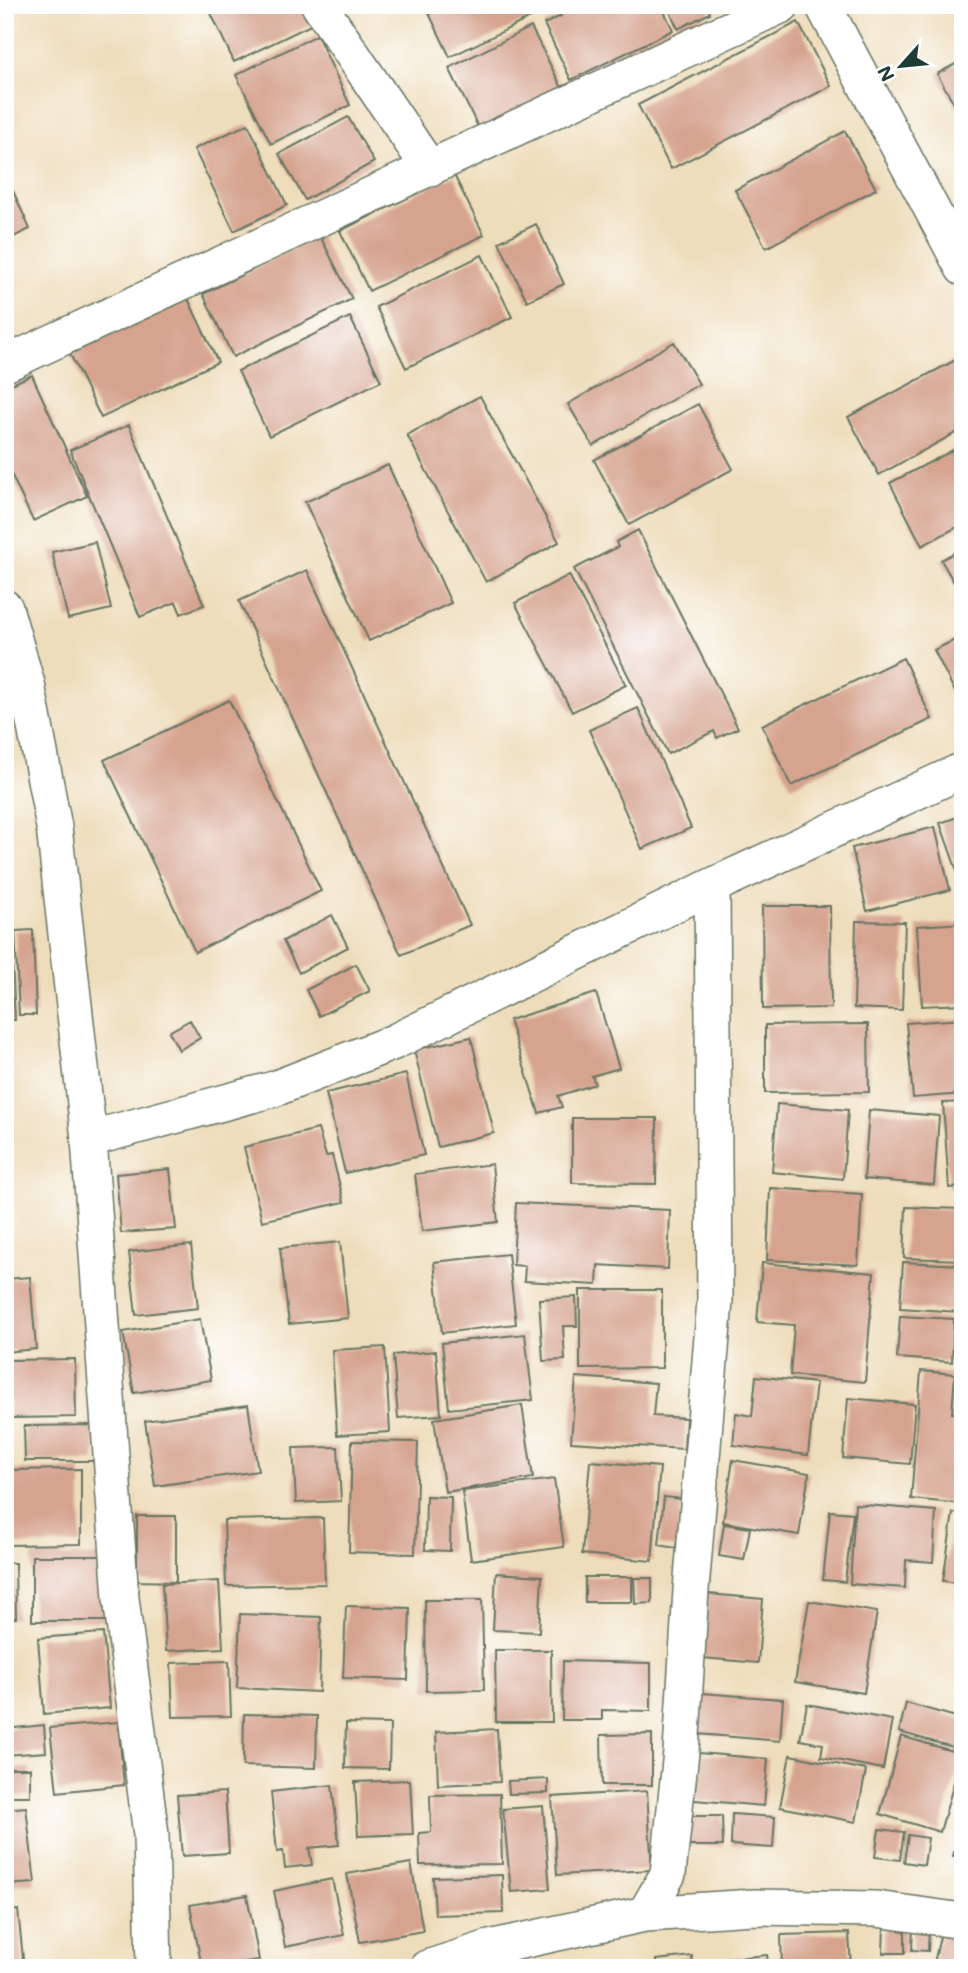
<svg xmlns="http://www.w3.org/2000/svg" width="968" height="1973" viewBox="0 0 968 1973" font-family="Mali,sans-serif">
<rect width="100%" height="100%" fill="#fff"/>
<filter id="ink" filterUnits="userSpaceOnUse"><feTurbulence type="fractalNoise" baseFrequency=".0143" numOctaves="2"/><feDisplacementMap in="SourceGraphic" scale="14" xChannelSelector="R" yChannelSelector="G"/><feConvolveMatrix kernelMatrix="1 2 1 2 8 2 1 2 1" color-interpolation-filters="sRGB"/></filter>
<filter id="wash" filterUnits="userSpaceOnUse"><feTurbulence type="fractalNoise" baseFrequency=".00686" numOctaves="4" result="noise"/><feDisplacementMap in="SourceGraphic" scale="28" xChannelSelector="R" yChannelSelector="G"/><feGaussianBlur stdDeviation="1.57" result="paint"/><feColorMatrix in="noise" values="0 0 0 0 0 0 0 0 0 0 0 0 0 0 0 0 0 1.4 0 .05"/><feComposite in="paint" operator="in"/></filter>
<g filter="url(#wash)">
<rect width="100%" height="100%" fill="#edb"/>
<g id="blocks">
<path fill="#d5a38e" d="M207,5H309L317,22L234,62Z
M425,5H552L553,7L450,57Z
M555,5H661L673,30L571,80L544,24L561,16Z
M667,5H706L710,13L678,29Z
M798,22L831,86L671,169L638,105Z
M531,27L562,88L479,129L449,68Z
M317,35L350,105L271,144L236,75Z
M963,60V119L937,74Z
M348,117L374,162L305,200L279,154Z
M248,124L287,205L234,231L194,149Z
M845,131L876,189L766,248L735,190Z
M5,173L30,229L5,241Z
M454,175L484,235L369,291L340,231Z
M536,224L564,284L527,301L499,242Z
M320,236L352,299L233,357L203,294Z
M482,255L512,317L406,368L376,307Z
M188,299L218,362L101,418L70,354Z
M350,317L381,381L269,436L238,371Z
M674,342L699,384L593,446L568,404Z
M963,356V429L879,475L848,417Z
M32,375L87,496L33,521L5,461V387Z
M480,396L559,542L486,582L407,435Z
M698,404L733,469L629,525L594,460Z
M129,425L204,605L181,614L176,602L140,617L70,450Z
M963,445V524L922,546L890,483Z
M388,465L451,603L369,641L305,502Z
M638,530L738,728L717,738L714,731L668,754L574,569L618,547L616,542Z
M95,542L111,609L68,619L52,552Z
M963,548V598L941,560Z
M307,570L470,925L401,955L239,601Z
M569,575L626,685L572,712L515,603Z
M963,636V708L934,650Z
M903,658L932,719L791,786L762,725Z
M229,700L321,891L195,952L104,760Z
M638,708L691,828L642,849L589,730Z
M963,815V885H962L940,823Z
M935,827L950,890L867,911L852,848Z
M762,906H830L831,1008L763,1009Z
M332,915L348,947L299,973L283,941Z
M856,921L905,922L902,1010L854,1008Z
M963,923V1004L922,1006L917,926Z
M33,930L36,1015H19L15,931Z
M11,942L15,1020H5V943Z
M356,964L370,991L319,1016L306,990Z
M596,993L619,1068L592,1076L595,1084L558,1096L562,1107L539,1113L509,1020Z
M963,1019V1094L913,1098L906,1023Z
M190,1020L200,1038L179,1050L169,1032Z
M868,1024L869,1092L765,1093V1025Z
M471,1037L494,1133L438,1147L414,1050Z
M406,1074L424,1155L345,1173L326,1093Z
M963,1102V1187L949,1188L943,1103Z
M777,1104L848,1110L843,1179L772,1172Z
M869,1110L939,1116L934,1185L864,1179Z
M572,1118H657L656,1184L572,1183Z
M318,1129L326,1156L332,1155L344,1202L262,1221L244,1147Z
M492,1164L498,1222L422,1231L415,1174Z
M170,1169L176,1229L121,1233L116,1174Z
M770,1188L862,1194L858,1265L767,1260Z
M516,1203L670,1210L668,1269L598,1265L597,1285L524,1281L525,1266L513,1265Z
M906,1207L963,1209V1260L904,1258Z
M340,1242L348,1318L289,1324L280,1248Z
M191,1245L198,1308L136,1315L129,1252Z
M508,1254L516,1324L442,1333L434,1262Z
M903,1262L962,1265L959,1312L900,1308Z
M762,1263L874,1273L865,1382L790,1375L794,1325L757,1322Z
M30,1277L36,1349L5,1352V1279Z
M580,1290H662V1368L580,1369Z
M576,1297L577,1326H563L565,1360L543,1361L539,1299Z
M900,1316L954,1319L952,1362L897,1358Z
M200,1319L211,1380L134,1393L123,1332Z
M525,1334L533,1400L449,1409L442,1343Z
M385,1347L390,1432L337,1435L332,1350Z
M436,1351L441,1415L398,1418L393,1355Z
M75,1359L76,1417L9,1418V1360Z
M921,1371L955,1374L952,1413L963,1414V1504L911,1499Z
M756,1376L816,1383L808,1455L733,1445L736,1413L752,1416Z
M576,1377L656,1383L653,1416L686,1418L684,1449L571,1442Z
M848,1398L915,1404L910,1464L843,1458Z
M248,1405L258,1471L155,1486L145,1421Z
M522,1405L533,1478L445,1492L434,1419Z
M95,1425V1461H25L24,1426Z
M352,1441L418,1442L415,1554L349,1552Z
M338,1447L341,1501L296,1503L293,1448Z
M733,1460L809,1473L799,1535L723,1522Z
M590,1461L660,1467L652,1561L582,1554Z
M81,1469V1544L5,1545V1470Z
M554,1479L564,1547L471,1560L462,1491Z
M426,1496L451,1497L450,1551L425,1550Z
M664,1497L682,1499L676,1548L659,1545Z
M855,1504L936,1511L933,1562L906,1560L905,1588L850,1584Z
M830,1511L853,1513L845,1582L823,1580Z
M953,1513L963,1514V1606L957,1605L960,1583L943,1581Z
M137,1516H176V1582L137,1581Z
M323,1518L325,1584L226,1586L224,1520Z
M724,1524L750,1528L744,1560L719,1556Z
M32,1556H110L111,1621H32Z
M5,1563H15L16,1618L5,1619Z
M496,1573L542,1576L539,1632L493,1630Z
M585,1577H632V1602H585Z
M634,1578H652V1603L635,1604Z
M219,1581L223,1648L166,1651L162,1584Z
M698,1593L763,1599L758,1663L692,1657Z
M425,1600H482L484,1690L426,1691Z
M809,1601L877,1612L864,1693L795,1682Z
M346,1606L410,1608L408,1680L343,1678Z
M240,1614L321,1617L319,1692L237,1688Z
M103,1633L110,1708L44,1714L38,1638Z
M495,1650H551L552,1722H496Z
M229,1661L231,1716L173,1717L171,1663Z
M563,1661L651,1663V1711L602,1710V1720H562Z
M701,1693L783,1699L780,1741L698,1734Z
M906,1703L963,1719V1750L899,1732Z
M807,1704L892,1720L883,1769L821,1757L823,1744L800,1740Z
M244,1714L317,1716L316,1768L243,1766Z
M118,1722L124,1785L57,1792L50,1728Z
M346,1723L390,1724L389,1769L345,1768Z
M44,1725L46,1752L5,1755V1729Z
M497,1729L500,1782L438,1785L436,1732Z
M652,1734V1785H602L601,1735Z
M901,1736L962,1754L940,1832L880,1814Z
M687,1752L768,1759L764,1806L683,1799Z
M790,1755L866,1770L856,1822L780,1807Z
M5,1768H30V1796H5Z
M548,1779V1793L509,1794L508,1781Z
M410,1780L413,1834L358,1836L355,1782Z
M332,1785L339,1845L309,1848L312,1865L285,1868L283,1851L277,1852L271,1792Z
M647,1791L652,1870L557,1875L552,1797Z
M225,1792L229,1853L182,1856L177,1795Z
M500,1794L502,1864L420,1865L419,1833L431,1832L430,1795Z
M543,1806L550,1889L511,1892L503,1809Z
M26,1807L35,1883L5,1885V1809Z
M732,1814L775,1817L773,1848L731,1845Z
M685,1816H722L723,1846H685Z
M962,1821H963V1859L953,1856Z
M879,1829L904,1832L900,1860L875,1857Z
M908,1835L928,1838L924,1865L904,1862Z
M411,1863L423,1931L360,1942L347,1874Z
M502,1875L503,1913L435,1915L433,1877Z
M332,1879L344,1935L285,1947L274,1891Z
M247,1895L259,1960L202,1968L190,1905Z
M18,1910L24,1968H5V1912Z
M913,1925H929L928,1951L912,1950Z
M884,1926H905V1953H883Z
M941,1932L963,1937V1968H933Z
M849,1933L851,1968H782L781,1935Z
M767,1955L769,1968H702V1961Z
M692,1956L693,1968H656V1960Z"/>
</g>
</g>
<g filter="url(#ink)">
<use href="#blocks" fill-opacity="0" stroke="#677563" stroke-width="2"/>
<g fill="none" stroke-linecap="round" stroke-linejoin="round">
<defs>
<path id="minor" d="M319,5L430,169
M823,5L963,268
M5,364L782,5
M5,608L27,684L54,827L89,1139L121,1598L151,1835L154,1968
M89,1139L274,1089L394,1042L712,886L963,770
M645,1914L668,1874L681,1752L691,1590L715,1301L712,886
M427,1968L489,1948L645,1914L753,1907L876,1909L963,1921"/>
</defs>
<use href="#minor" stroke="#677563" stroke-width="38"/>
<use href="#minor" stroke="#fff" stroke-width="35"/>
</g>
</g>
<rect width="968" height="1973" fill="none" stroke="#fff" stroke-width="28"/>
<g transform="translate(901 66) rotate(243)" stroke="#ffffff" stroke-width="5" paint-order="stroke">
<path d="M0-5L12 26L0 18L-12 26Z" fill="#1f3d34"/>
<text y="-10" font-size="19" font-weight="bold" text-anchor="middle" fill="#1f3d34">N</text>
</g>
</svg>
